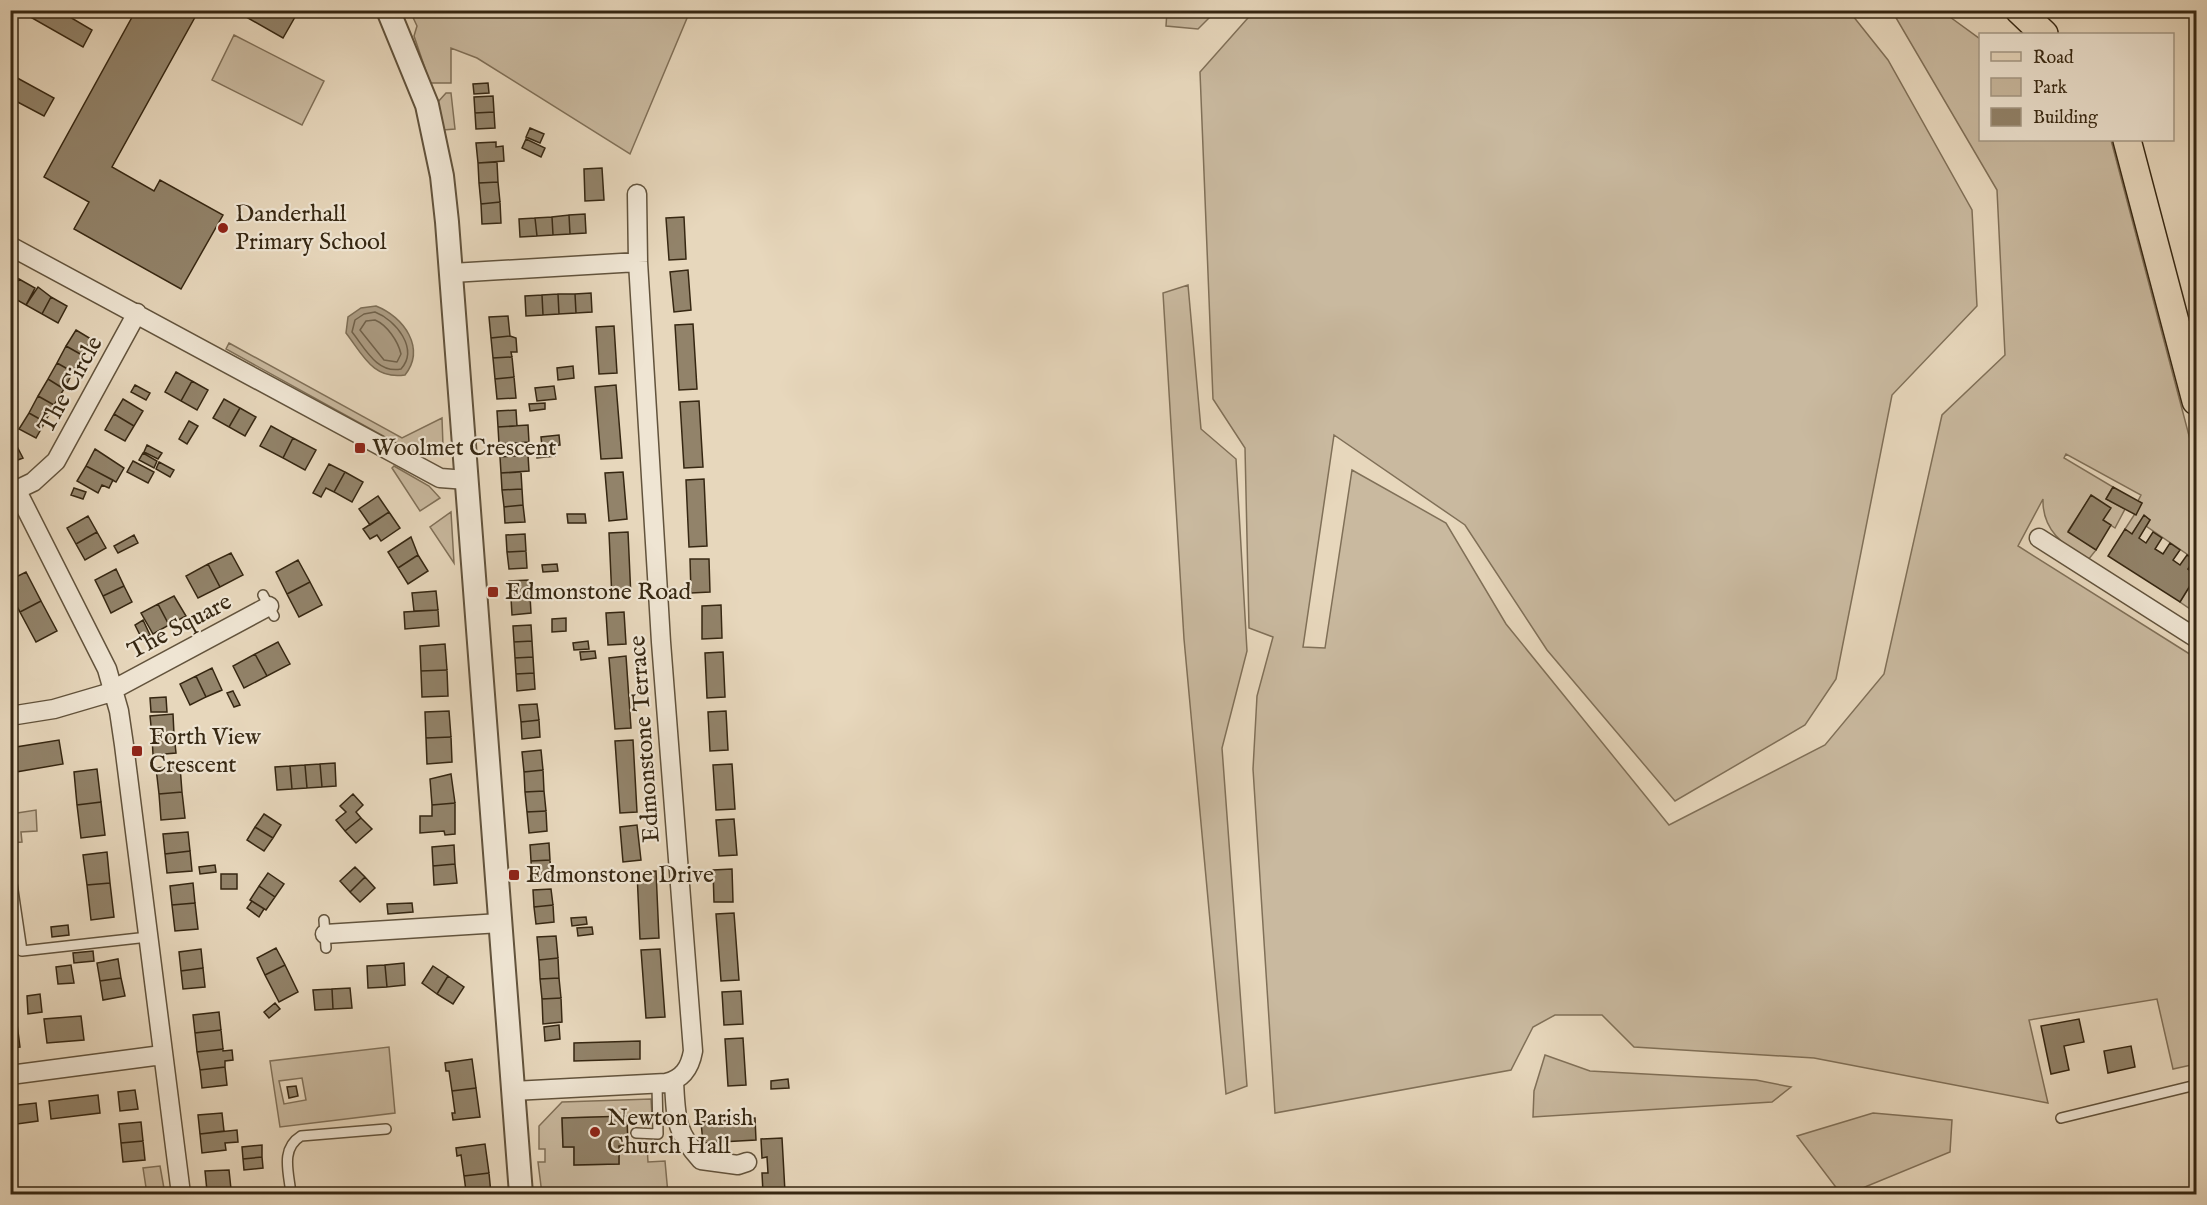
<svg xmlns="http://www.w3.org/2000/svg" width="2207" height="1205" viewBox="0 0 2207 1205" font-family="'IM FELL English',serif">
<rect width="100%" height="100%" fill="#e7d7bc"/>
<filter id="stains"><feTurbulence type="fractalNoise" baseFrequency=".00333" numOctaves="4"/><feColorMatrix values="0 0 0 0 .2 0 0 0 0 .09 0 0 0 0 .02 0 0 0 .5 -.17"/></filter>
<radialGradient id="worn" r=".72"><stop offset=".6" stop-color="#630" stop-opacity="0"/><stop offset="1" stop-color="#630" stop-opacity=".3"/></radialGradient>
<path fill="#c9b99f" stroke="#807058" stroke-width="1.5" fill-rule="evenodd" d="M1255,10L1849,11L1888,60L1972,210L1977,306L1892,395L1836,679L1805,725L1675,801L1547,650L1465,525L1334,435L1303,647L1325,648L1352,470L1446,523L1506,624L1669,825L1825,745L1884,674L1942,415L2005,355L1997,190L1892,11H1945L1950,17L1980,39V140H2111L2196,462V575L2188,569L2194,559L2146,526L2150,520L2144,516L2132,534L2125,529L2142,503L2138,501L2141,495L2066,454L2064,458L2113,487L2106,499L2125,509L2115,528L2103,520L2091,496L2068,531L2096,550L2088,560C2063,545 2042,530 2043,499L2018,546L2196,658V1064L2173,1069L2157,999L2029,1020L2048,1103L1814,1058L1634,1047L1602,1015H1555L1533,1027L1511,1070L1275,1113L1253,769L1257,696L1273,637L1249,628L1245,448L1213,399L1200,72Z
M410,11H690L630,154L477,58L451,48V83H430L414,36L417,26Z
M1167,11V10L1216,11L1198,29L1166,26Z
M234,35L324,81L302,125L212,80Z
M446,93H451L455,129L443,130L437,103Z
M1188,285L1201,429L1236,459L1247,651L1222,748L1247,1086L1226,1094L1184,639L1163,293Z
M229,343L402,438L442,418L443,446L433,454L414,453L226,349Z
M394,466L429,486L440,498L420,511L392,468Z
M451,512L454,563L430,527Z
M2196,576V613L2180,602Z
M36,810L37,831L21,832L22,842L11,843V814Z
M389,1047L395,1113L280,1127L270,1061ZM302,1078L306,1100L284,1104L279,1081Z
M1545,1055L1590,1071L1756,1080L1791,1087L1772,1102L1533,1117L1534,1091Z
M651,1099L652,1116L562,1118L563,1147H574V1165L619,1164V1146H647L648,1162L665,1161L668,1194H542L538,1162H545V1149H539V1126L562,1102Z
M1873,1113L1952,1120L1950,1152L1848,1194H1841L1797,1136Z
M160,1166L165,1194H147L143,1168Z"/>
<path fill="#ab9b82" stroke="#7c6d55" stroke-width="1.5" d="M376,306C404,317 426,348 405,375C373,380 363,355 346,333L348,317L361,308Z"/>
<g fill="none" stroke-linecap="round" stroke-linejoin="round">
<path stroke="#70614a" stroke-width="1.5" d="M375,312C396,320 419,349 401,369C377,374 365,348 352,332L355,320L364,314Z
M375,320C387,325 398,341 401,354L397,362L384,360L360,330L366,321Z"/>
</g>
<path fill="#92836a" stroke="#362712" stroke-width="1.5" d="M18,10H58L92,30L83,47Z
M136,10H199L112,167L154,191L160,180L223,215L181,289L74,229L89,202L44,177Z
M234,10H299L283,38Z
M10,74L54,98L44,116L10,98Z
M488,83L489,93L474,94L473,84Z
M493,96L494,112L475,113L474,97Z
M494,112L495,128L476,129L475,113Z
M530,128L544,134L540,143L526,137Z
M526,139L545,148L541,157L522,148Z
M496,142V147L503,146L504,161L478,163L476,143Z
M497,162L498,182L479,183L478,163Z
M602,168L604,200L585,201L584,169Z
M498,182L500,202L481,204L479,183Z
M500,202L501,223L482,224L481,204Z
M585,214L586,233L570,234L569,215Z
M569,215L570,234L553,235L552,217Z
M552,217L553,235L537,236L535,218Z
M684,217L686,259L669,260L666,218Z
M535,218L537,236L520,237L519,219Z
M10,270L13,271L11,275L19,279L10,294Z
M688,270L691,310L674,312L670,272Z
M19,279L35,288L26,305L10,296Z
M38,287L51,297L42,314L26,305Z
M591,293L592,312L576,313L575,294Z
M558,294H575L576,313L559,314Z
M558,294L559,314L543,315L542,295Z
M542,295L543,315L526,316L525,296Z
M51,297L67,306L58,323L42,314Z
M508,316L510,336L491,338L489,317Z
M693,324L697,389L679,390L675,325Z
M614,326L617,373L599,374L596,327Z
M76,330L91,339L82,355L66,346Z
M510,336L516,338L517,352H511L512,357L493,358L491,338Z
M66,346L82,355L73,372L57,363Z
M512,357L514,377L495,379L493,358Z
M57,363L73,372L64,389L48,379Z
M573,366L574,378L558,380L557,368Z
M176,372L192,381L181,401L165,392Z
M514,377L516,398L497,399L495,379Z
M48,379L64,389L54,405L38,396Z
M192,381L208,390L197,410L181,401Z
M135,385L150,393L146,400L131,392Z
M616,385L622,458L601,459L595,387Z
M554,386L556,399L537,401L535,388Z
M38,396L54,405L45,422L29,413Z
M123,399L143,411L134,426L114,414Z
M224,399L240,408L229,427L213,418Z
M699,401L703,467L684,468L680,402Z
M545,403V409L530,411L529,404Z
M240,408L256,417L245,436L229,427Z
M516,410L517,426L498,427L497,411Z
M29,413L45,422L36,438L19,429Z
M114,414L134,426L125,441L105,430Z
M189,421L198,426L187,444L179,439Z
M528,425L529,442L499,444L498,427Z
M271,426L293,438L283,458L260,446Z
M10,433L23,458L10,463Z
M559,435L560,445L542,447L541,437Z
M293,438L316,450L305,470L283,458Z
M147,445L162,453L158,459L144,452Z
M554,448L555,456L537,458L536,450Z
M95,449L124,468L116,482L86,466Z
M143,453L157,461L154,468L139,460Z
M528,455L529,471L501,473L500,457Z
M133,461L154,472L148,483L127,472Z
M159,462L174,470L170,477L156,469Z
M329,464L345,472L334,492L326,488L321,497L313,493Z
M86,466L113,480L109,488L102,485L98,493L77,481Z
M345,472L363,482L352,502L334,492Z
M521,472L522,489L502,490L501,473Z
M623,472L627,519L609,521L605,473Z
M704,479L707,546L689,547L686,480Z
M2113,487L2142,503L2136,515L2106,499Z
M74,488L86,492L83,499L71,495Z
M522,489L523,505L504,507L502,490Z
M2091,495L2111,508L2103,520L2111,525L2096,550L2068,532Z
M378,496L389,512L370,525L359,509Z
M523,505L525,522L505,523L504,507Z
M389,512L400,528L381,541L377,535L370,539L363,529Z
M567,514H585L586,523H568Z
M2144,515L2150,520L2139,538L2146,543L2153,532L2162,538L2155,549L2163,554L2170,543L2180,550L2173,560L2180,565L2187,555L2194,559L2188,569L2196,576L2180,602L2108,556L2125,529L2132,534Z
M88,516L97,532L76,544L67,528Z
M97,532L106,548L85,560L76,544Z
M628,532L631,598L612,599L609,533Z
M525,534L526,551L507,552L506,535Z
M134,535L138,543L118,553L114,546Z
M411,537L418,555L398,568L388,552Z
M526,551L527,568L509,569L507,552Z
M231,553L243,575L220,587L208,564Z
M418,555L428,571L408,584L398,568Z
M690,559H709L710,592L691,593Z
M298,560L310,582L287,594L276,572Z
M208,564L220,587L198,598L186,576Z
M557,564L558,571L543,572L542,565Z
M116,569L124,586L103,596L95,580Z
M26,572L41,601L20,612L10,593V580Z
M528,580L530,596L511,598L509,581Z
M310,582L322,605L299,617L287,594Z
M124,586L132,602L111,613L103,596Z
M436,591L438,610L414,611L412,593Z
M174,596L186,616L169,625L158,604Z
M530,596L531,613L512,615L511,598Z
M41,601L57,631L36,642L20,612Z
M158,604L169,625L153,634L141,613Z
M721,605L722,638L702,639V606Z
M438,610L439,626L405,629L404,612Z
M624,612L626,644L608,645L606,613Z
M566,618V631L552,632V619Z
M143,620L150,635L142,639L135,625Z
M531,625L532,641L514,642L513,626Z
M532,641L533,657L515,658L514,642Z
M588,641L589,649L574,650L573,643Z
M278,642L290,664L267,676L255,654Z
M445,644L447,670L421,671L420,646Z
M595,651L596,658L581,660L580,652Z
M723,652L725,697L707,698L705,653Z
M255,654L267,676L244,688L233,666Z
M626,656L631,728L615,729L609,658Z
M533,657L534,673L516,674L515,658Z
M10,664H16L17,687H10Z
M212,668L222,690L206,697L196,676Z
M447,670L448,696L422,697L421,671Z
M534,673L535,689L517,691L516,674Z
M196,676L206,697L190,705L180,684Z
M233,691L240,705L234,707L227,693Z
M166,697L167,712H151L150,698Z
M537,704L539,720L521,722L519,705Z
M449,711L451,737L426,738L425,712Z
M726,711L728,750L710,751L708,712Z
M173,714L174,734L152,736L150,716Z
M539,720L540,737L522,739L521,722Z
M174,734L176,753L153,755L152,736Z
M451,737L452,762L427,764L426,738Z
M59,740L63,764L10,773V748Z
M633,740L637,812L620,813L615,741Z
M541,750L543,770L524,772L522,752Z
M335,763L336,786L322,787L320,764Z
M320,764L322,787L307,788L305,765Z
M732,764L735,809L716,810L713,765Z
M305,765L307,788L292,789L290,766Z
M180,766L182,792L159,794L156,768Z
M290,766L292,789L277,790L275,767Z
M97,769L101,802L77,805L74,772Z
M543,770L544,791L525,792L524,772Z
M451,774L455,803L432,805L430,779Z
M544,791L546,811L527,812L525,792Z
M182,792L185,818L161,820L159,794Z
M353,794L363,805L356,812L361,818L345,831L336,820L346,812L340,806Z
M101,802L105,835L81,838L77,805Z
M455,803V834L445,835L444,831L420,833V816H432V805Z
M546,811L547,831L529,833L527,812Z
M264,814L281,825L273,838L255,827Z
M361,818L372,829L356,843L345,831Z
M734,819L737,855L719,856L716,820Z
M637,825L641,860L623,862L620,827Z
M255,827L273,838L264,851L247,840Z
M188,832L190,851L165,854L163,834Z
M549,843L550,860L531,861L530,845Z
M454,845L455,864L433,866L432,847Z
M190,851L192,871L167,873L165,854Z
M107,852L110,883L87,885L83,855Z
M550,860L551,877L532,878L531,861Z
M455,864L457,883L434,885L433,866Z
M215,865L216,872L200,874L199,867Z
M355,867L365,877L350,892L340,881Z
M732,869L733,902H714L713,870Z
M656,871L659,938L640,939L637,872Z
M268,873L284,884L275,897L259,886Z
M221,874H237V889H221Z
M365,877L375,888L360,902L350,892Z
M110,883L114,917L91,920L87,885Z
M193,883L195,903L172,905L170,886Z
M259,886L275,897L266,910L250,900Z
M551,889L553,905L534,907L533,890Z
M252,901L264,909L259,917L247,908Z
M195,903L198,929L175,931L172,905Z
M412,903L413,912L388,914L387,904Z
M553,905L554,922L536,924L534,907Z
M734,913L739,980L721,981L716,914Z
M586,917L587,924L572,926L571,918Z
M68,925L69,935L52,937L51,927Z
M592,927L593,934L578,936L577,928Z
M556,936L558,958L539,960L537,937Z
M276,948L285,965L265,975L257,958Z
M201,949L203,968L181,971L179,952Z
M660,949L665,1017L646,1018L641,950Z
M93,951L94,961L74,963L73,953Z
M558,958L559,978L540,979L539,960Z
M118,959L121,978L100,981L97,963Z
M404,963L405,985L387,987L385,965Z
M71,965L74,983L58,984L56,967Z
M285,965L298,992L279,1002L265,975Z
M385,965L387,987L368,988L367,966Z
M433,966L448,976L437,994L422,983Z
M203,968L205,987L183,989L181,971Z
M448,976L464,987L453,1004L437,994Z
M121,978L125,996L103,1000L100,981Z
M559,978L561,998L542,999L540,979Z
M350,988L352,1008L333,1009L332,989Z
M332,989L333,1009L315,1010L313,990Z
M741,991L743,1024L724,1025L722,992Z
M40,994L42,1012L28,1014L27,996Z
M561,998L562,1022L543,1024L542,999Z
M275,1003L280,1009L269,1018L264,1012Z
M219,1012L221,1030L195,1033L193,1015Z
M81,1016L84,1040L47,1043L44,1019Z
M2079,1019L2084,1042L2064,1046L2069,1070L2051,1074L2041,1026Z
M10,1024H17L20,1047L10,1048Z
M559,1025L560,1039L545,1041L544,1027Z
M221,1030L223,1049L197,1052L195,1033Z
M743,1038L746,1085L728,1086L725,1039Z
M640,1041V1059L574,1061V1043Z
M2131,1046L2135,1067L2108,1073L2104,1051Z
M223,1049V1051L232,1050L233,1060L225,1061V1067L200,1070L197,1052Z
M472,1059L476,1088L452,1091L449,1071H446L445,1063Z
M225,1067L227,1085L202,1088L200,1070Z
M788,1079L789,1088L771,1089V1081Z
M296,1086L298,1096L289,1098L287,1087Z
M476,1088L480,1117L453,1120L452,1113H455L452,1091Z
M135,1090L138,1109L120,1111L118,1092Z
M98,1095L100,1113L51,1119L49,1101Z
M36,1103L38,1121L10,1125V1106Z
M222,1113L224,1131L200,1134L198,1115Z
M627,1116L628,1146H619V1164L574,1165V1147H563L562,1118Z
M755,1118L756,1140L703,1143L701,1122Z
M141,1122L143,1141L121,1143L119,1124Z
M237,1130L238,1142L225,1143L226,1150L202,1153L200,1134Z
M782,1138L785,1192L763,1193L762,1173H768L767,1157L762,1158L761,1139Z
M143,1141L145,1160L123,1162L121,1143Z
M485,1144L489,1173L464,1176L461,1155L457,1156L456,1148Z
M262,1145V1157L243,1159L242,1147Z
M262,1157L263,1168L244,1170L243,1159Z
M229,1170L231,1189L207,1191L205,1171Z
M489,1173L491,1194H463L466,1191L464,1176Z
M231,1189V1194H207V1191Z"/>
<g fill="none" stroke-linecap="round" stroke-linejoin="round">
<defs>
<path id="service" d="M263,595L274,616
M10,870L22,951L148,937
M324,920L326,948
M2061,1118L2196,1085
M636,1133L658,1134L657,1084
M291,1194C289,1173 280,1149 301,1136L386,1129"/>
<path id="minor" d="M10,246L440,478L467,480
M452,273L638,262
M17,491L107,669L119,711L124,745L181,1194
M10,493L33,482L56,461L137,313
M2039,538L2196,638
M10,716L54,709L105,694L269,606
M325,934L500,923
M10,1075L162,1055
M674,1081C676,1119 675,1131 701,1160L738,1165L747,1162
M513,1091L666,1083C683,1079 690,1068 693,1051L661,642L638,262L637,194"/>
<path id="tertiary" d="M388,10L427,105L442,176L447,222L521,1194"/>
<path id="primary" d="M2019,10L2044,34
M2127,140L2196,401"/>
</defs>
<use href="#service" stroke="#62533c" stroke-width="12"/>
<use href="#minor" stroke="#62533c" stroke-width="21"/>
<use href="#tertiary" stroke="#62533c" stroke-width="26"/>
<use href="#primary" stroke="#362712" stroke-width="30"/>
<use href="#service" stroke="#efe5d3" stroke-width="9"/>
<use href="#minor" stroke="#efe5d3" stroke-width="18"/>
<use href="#tertiary" stroke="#efe5d3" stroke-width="22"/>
<use href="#primary" stroke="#e7d7bc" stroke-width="27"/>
</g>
<g fill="#8f2418" stroke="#efe5d3" stroke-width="2">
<circle cx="223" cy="228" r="6"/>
<rect x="354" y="442" width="12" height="12" rx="3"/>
<rect x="487" y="586" width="12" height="12" rx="3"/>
<rect x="131" y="745" width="12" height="12" rx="3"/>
<rect x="508" y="869" width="12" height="12" rx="3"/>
<circle cx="595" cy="1132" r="6"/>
</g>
<g text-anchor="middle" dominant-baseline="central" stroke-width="4.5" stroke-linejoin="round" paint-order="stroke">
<g font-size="24" fill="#362712" stroke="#efe5d3" text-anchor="start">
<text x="235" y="214">Danderhall<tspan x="235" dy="28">Primary School</tspan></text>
<text x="372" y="448">Woolmet Crescent</text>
<text x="505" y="592">Edmonstone Road</text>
<text x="149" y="737">Forth View<tspan x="149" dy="28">Crescent</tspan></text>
<text x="526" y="875">Edmonstone Drive</text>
<text x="607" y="1118">Newton Parish<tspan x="607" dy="28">Church Hall</tspan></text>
</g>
<g font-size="24" fill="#362712" stroke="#efe5d3">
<text transform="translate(71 385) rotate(-61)">The Circle</text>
<text transform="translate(180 627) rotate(-28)">The Square</text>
<text transform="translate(645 739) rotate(-94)">Edmonstone Terrace</text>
</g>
</g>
<rect width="2207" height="1205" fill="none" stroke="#e7d7bc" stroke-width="36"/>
<rect x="12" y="12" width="2183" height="1181" fill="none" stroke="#362712" stroke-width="3"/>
<rect x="18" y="18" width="2171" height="1169" fill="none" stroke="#362712" stroke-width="1.5"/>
<rect x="1979" y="33" width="195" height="108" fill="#efe5d3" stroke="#a59986" stroke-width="1.5"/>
<rect x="1991" y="52" width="30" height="9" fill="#e7d7bc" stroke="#a59986" stroke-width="1.5"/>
<text x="2033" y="63" font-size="18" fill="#362712">Road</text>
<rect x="1991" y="78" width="30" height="18" fill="#c9b99f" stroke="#a59986" stroke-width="1.5"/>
<text x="2033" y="93" font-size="18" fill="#362712">Park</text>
<rect x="1991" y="108" width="30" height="18" fill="#92836a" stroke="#a59986" stroke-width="1.5"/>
<text x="2033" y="123" font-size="18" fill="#362712">Building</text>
<rect width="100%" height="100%" filter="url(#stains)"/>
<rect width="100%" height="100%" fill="url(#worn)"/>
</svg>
